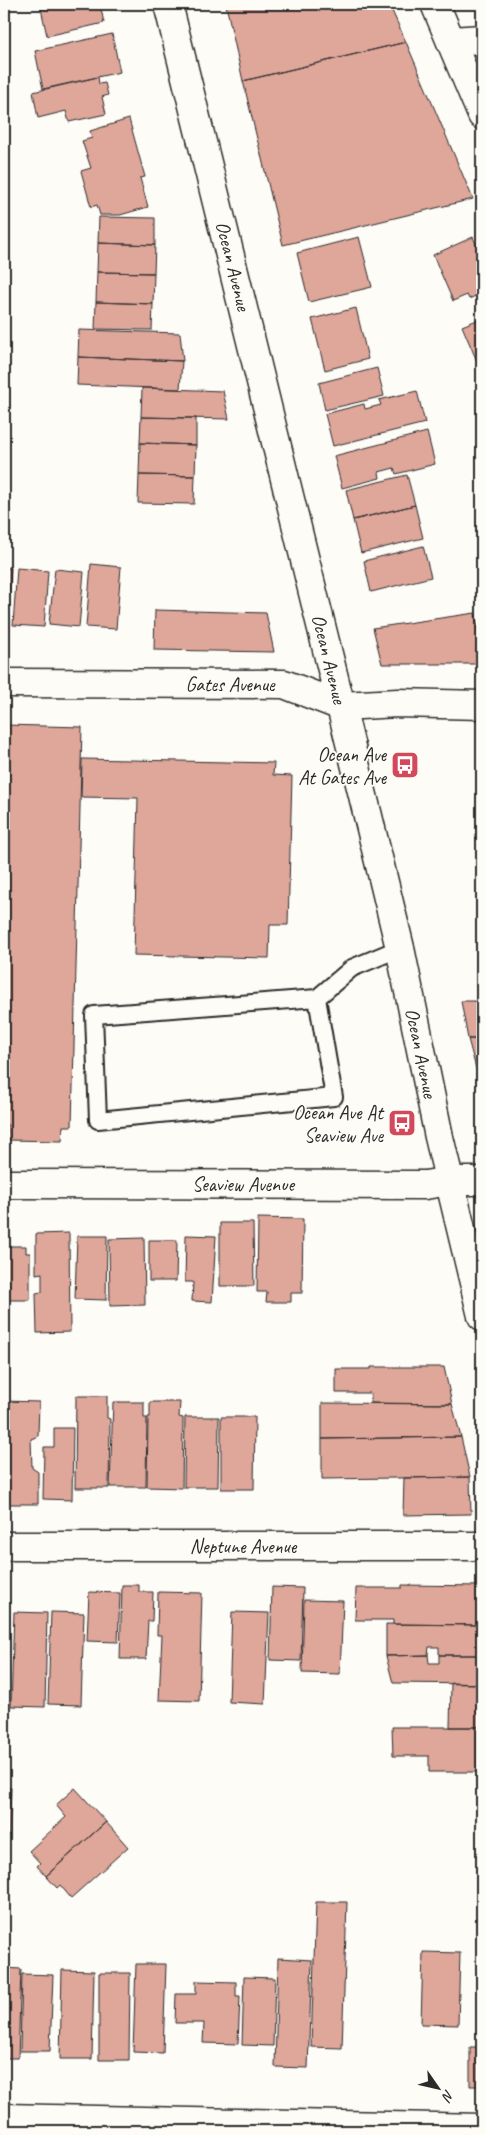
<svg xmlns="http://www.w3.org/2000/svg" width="486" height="2135" viewBox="0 0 486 2135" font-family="Caveat,sans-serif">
<rect width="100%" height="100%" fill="#fdfcf7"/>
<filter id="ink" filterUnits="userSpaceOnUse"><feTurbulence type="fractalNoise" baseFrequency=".02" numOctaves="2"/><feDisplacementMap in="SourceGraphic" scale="10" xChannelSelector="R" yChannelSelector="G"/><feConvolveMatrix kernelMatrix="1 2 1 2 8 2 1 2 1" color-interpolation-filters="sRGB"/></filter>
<g filter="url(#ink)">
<path fill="#dfa69a" stroke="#2b2b2b" d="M40,4H100L104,23L47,36Z
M231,4H389L406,42L243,81L226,5Z
M112,34L120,72L43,89L35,51Z
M406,42L473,199L283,245L243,81Z
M98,77L99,84L105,83L108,95L102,97L106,114L69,122L66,111L38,118L33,92Z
M129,119L145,177L140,178L148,207L120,215H100L97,205L91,207L81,171L91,168L82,141L92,138L90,131Z
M99,217L155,218V245L98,243Z
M359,237L372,287L309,302L297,253Z
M473,237L482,257V293L469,299L467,295L453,301L433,255Z
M98,243L155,245L154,273L97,272Z
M97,272L154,273L153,304L96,302Z
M96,302L153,304L152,330L95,329Z
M356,308L368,359L325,370L312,319Z
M482,318V373L462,326Z
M79,330L180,333L183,361L78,357Z
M78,357L182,361L180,389L77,385Z
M377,368L384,396L325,410L319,383Z
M142,388L223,391L229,419L141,417Z
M417,391L425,423L333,446L325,414L364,404L365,409L381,405L379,400Z
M141,417L196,418V445L140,443Z
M427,432L435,464L396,474L394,468L379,472L380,478L342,488L334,456Z
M140,443L196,445L195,476L139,475Z
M139,475L195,476L194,504L138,503Z
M407,475L415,505L353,520L346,490Z
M415,505L423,538L361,553L353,520Z
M423,546L431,577L371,592L364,561Z
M91,564L121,567L116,629L86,627Z
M4,568H11L7,627H4Z
M17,568L48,571L44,627L13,625Z
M55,569L84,572L79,627L49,624Z
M155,610L266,613L274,652L154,650Z
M475,613L482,648V664H382L373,628Z
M4,725L82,727L72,1126H63L62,1141L7,1140L8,1125H4Z
M82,759L274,763L273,775L292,776L288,925H270L269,958L134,955L138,798L81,797Z
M461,1001H482V1039H468Z
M468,1039H482V1076H478Z
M258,1218L303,1219L302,1293H291V1302H266L267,1292H257Z
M220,1223H253L254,1286H220Z
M69,1233L70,1332L37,1333L36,1293L42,1292V1273L36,1274V1234Z
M186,1235L216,1236L212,1302L192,1301L193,1282H185Z
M77,1236H107L106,1300L75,1299Z
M144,1238L145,1305L110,1306L109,1239Z
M149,1240H177L176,1281H149Z
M4,1246H26V1253H30V1300H4Z
M371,1367H444L452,1404L371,1403L370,1393H336V1369H371Z
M76,1396H107V1418L110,1419L109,1488H75Z
M4,1401L39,1402L38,1436L31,1439L32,1468L38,1472V1504H4V1462L7,1460L6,1446L4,1445Z
M113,1402H144V1418H147L146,1487H110Z
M150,1402H180L179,1417L183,1418L182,1488L147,1487L148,1417H150Z
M322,1403L452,1404L461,1437L322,1439Z
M185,1417H219L218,1487H184Z
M221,1417H255L254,1489H221Z
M54,1428H73L72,1500L43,1499L44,1447H54Z
M461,1437L470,1477L322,1479V1439Z
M470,1477L471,1514L403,1515L404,1478Z
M122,1585H139V1592H153L152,1621H148L146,1659H120Z
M402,1585L482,1586V1625L393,1624V1620H355L356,1588H402Z
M272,1587L303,1588L301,1661L270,1660Z
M89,1592L120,1593L118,1642L87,1641Z
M158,1592L202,1593L199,1701L159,1700L162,1635H157Z
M4,1596H7L5,1660H4Z
M304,1600L343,1601L340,1674L302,1673Z
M14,1612L47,1613L45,1707L11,1706Z
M51,1612L84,1613L81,1705L48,1704Z
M232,1612L269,1613L265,1704L229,1702Z
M386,1624L482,1625V1655H439V1647H429L428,1655L386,1656Z
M428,1655L429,1663H439V1655H482V1684L393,1683L386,1656Z
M451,1683L482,1684V1727H450Z
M392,1727H482V1772H429V1756H393Z
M4,1787L11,1788L9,1835H4Z
M75,1788L106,1822L46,1876L37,1866L40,1863L29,1851L66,1817L56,1805Z
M106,1822L128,1847L71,1898L60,1885L57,1888L46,1876Z
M316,1902H347L342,2048L311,2047Z
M423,1952L460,1953L458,2025L421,2024Z
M278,1958L312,1960L308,2068L275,2067Z
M136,1964H166L163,2053L133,2052Z
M4,1968L21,1969L18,2058H4Z
M62,1970L94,1971L92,2059H60Z
M99,1973H130L129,2060H99Z
M22,1974L53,1975L50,2051H20Z
M244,1977L275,1978L273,2046L242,2045Z
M196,1981L236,1982V1996H240L238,2044L203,2043L204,2023H175L176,1994H196Z
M470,2047H482V2086H470Z"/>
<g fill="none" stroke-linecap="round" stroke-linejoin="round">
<defs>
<path id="lane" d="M317,998L334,1097L98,1120L94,1015L317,998L352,968L400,948"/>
<path id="street" d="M451,41L482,39
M4,683L284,684L341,706L398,703L482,705
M4,1184L425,1185L450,1181H482
M4,1546H482
M4,2118L482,2128"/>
<path id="secondary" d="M168,4L367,812L400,948L439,1137L482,1316
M435,4L482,115"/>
</defs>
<use href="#lane" stroke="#2b2b2b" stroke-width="20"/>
<use href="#street" stroke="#2b2b2b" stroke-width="31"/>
<use href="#secondary" stroke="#2b2b2b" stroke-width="31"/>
<use href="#lane" stroke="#fdfcf7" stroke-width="16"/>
<use href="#street" stroke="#fdfcf7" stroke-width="28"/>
<use href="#secondary" stroke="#fdfcf7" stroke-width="28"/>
</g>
</g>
<defs>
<symbol id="bus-square" viewBox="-11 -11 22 22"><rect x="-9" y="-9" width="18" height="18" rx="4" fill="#d1495b" stroke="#fdfcf7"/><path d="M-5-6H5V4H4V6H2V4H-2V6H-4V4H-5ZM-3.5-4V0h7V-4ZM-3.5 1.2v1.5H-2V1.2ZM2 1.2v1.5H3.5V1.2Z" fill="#fff"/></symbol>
</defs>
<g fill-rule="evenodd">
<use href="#bus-square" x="389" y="749" width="32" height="32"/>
<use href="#bus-square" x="386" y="1107" width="32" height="32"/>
</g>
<g text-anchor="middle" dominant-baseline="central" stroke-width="4" stroke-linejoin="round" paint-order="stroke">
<g font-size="20" fill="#2b2b2b" stroke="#fdfcf7">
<text transform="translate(233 266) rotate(76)">Ocean Avenue</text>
<text transform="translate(329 659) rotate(76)">Ocean Avenue</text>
<text x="230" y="684">Gates Avenue</text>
<text transform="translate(421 1053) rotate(78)">Ocean Avenue</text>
<text x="243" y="1184">Seaview Avenue</text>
<text x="243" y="1546">Neptune Avenue</text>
</g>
<g font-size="20" fill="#2b2b2b" stroke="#fdfcf7" text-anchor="end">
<text x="386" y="754">Ocean Ave<tspan x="386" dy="23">At Gates Ave</tspan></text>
<text x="383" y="1112">Ocean Ave At<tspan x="383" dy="23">Seaview Ave</tspan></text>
</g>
</g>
<rect width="486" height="2135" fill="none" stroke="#fdfcf7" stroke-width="20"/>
<rect x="10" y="10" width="466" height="2115" fill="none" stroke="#2b2b2b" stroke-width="2" filter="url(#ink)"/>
<g transform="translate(438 2088) rotate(124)" stroke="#fdfcf7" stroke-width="4" paint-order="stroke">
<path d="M0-4L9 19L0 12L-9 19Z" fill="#2b2b2b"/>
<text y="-8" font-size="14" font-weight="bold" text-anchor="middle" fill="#2b2b2b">N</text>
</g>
</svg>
